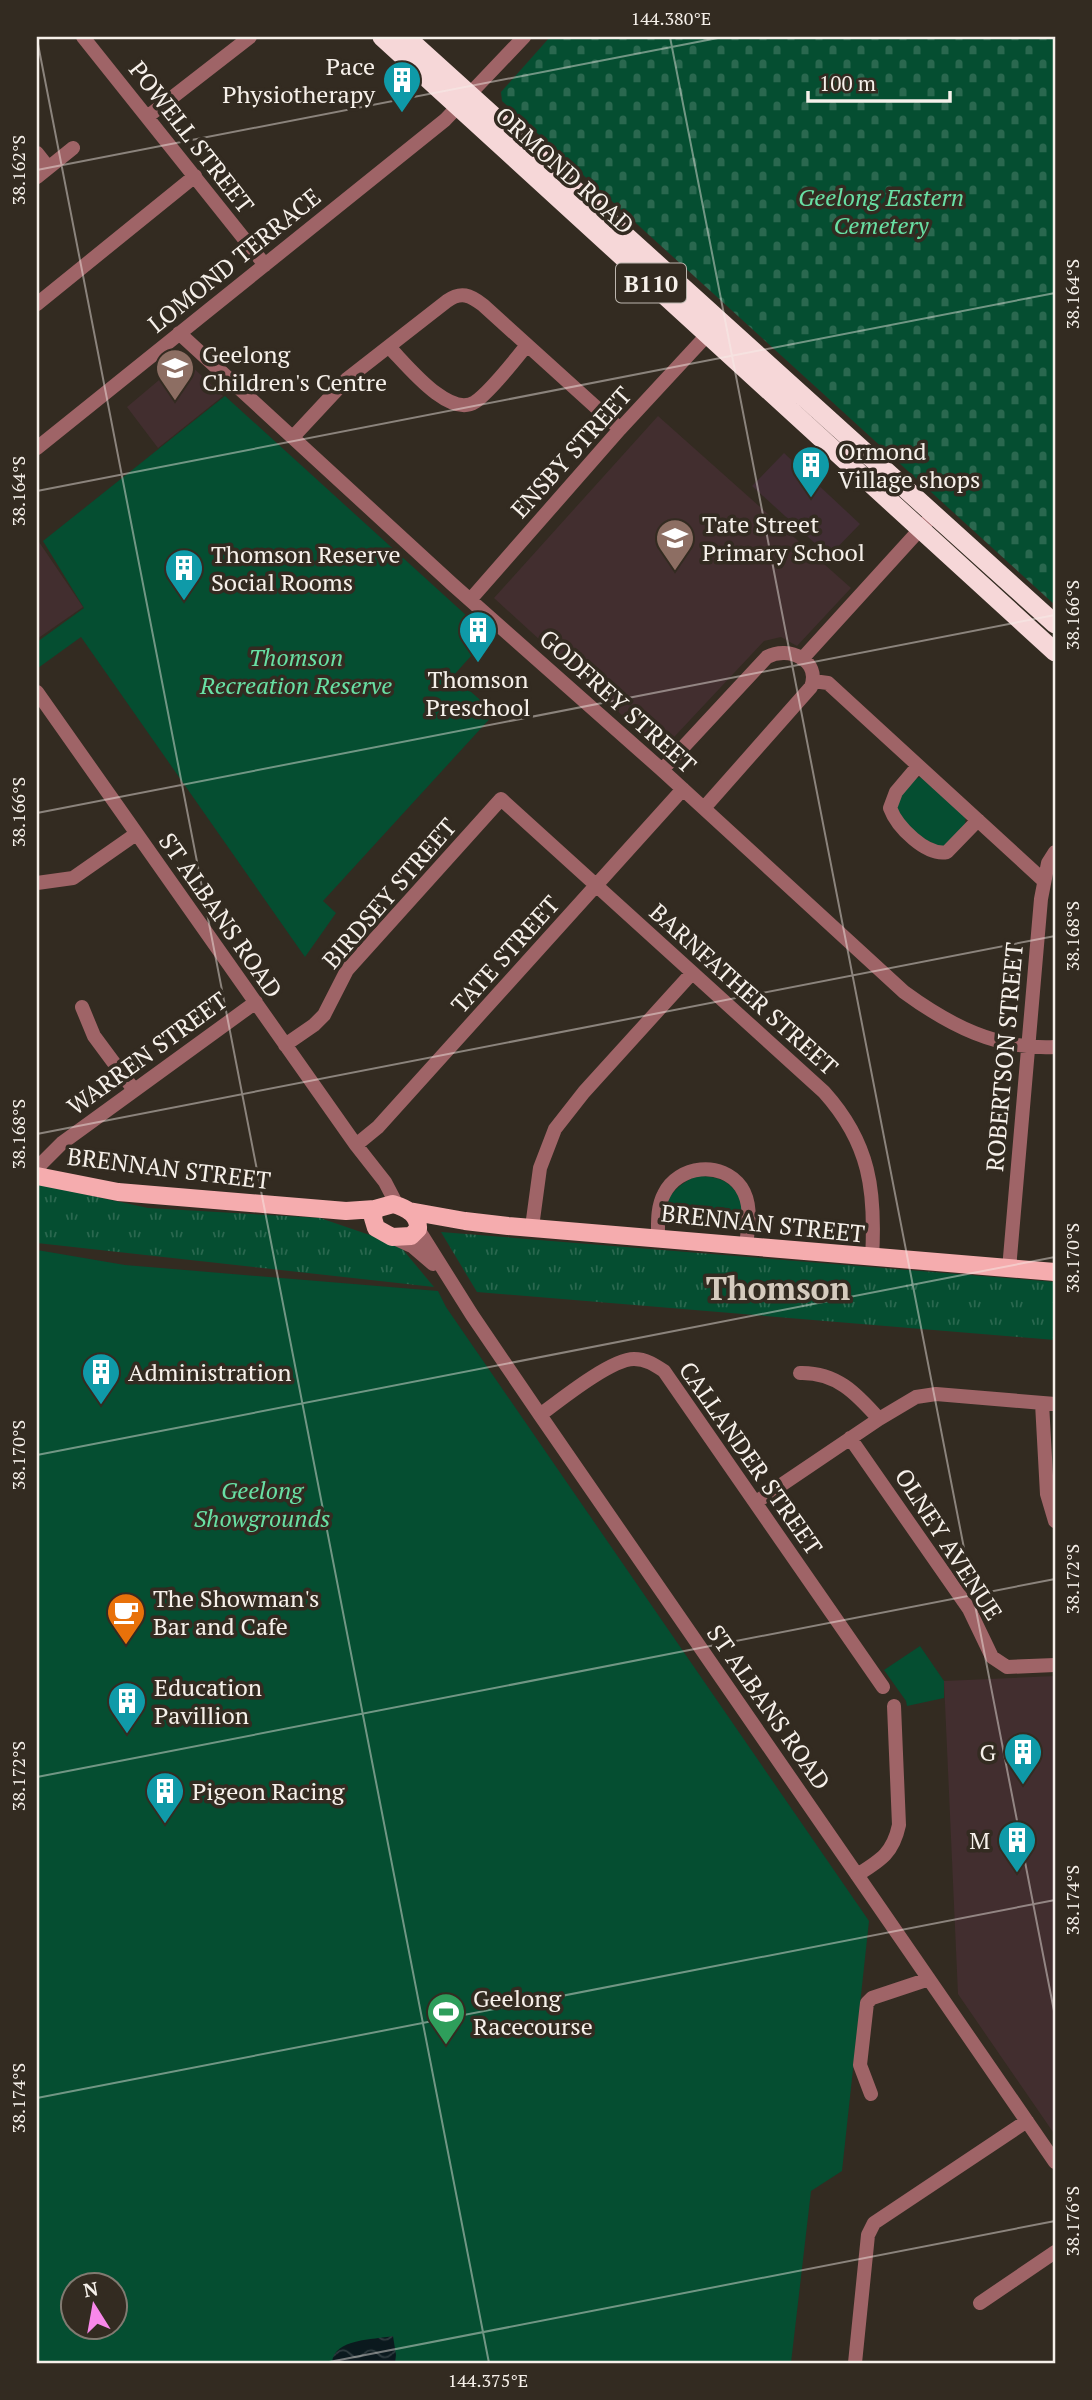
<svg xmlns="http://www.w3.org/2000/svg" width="1092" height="2400" viewBox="0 0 1092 2400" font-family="'PT Serif',serif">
<defs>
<pattern id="grass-tufts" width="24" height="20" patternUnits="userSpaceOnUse" patternTransform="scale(1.75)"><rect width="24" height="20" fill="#054e31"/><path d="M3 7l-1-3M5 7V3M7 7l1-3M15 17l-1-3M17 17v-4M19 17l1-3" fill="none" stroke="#2a684f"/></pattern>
<pattern id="cemetery-stones" width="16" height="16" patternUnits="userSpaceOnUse" patternTransform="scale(1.75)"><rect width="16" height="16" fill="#054e31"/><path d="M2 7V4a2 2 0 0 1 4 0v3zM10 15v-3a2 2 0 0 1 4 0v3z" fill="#2a684f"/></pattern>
<pattern id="water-waves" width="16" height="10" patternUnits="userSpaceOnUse" patternTransform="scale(1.75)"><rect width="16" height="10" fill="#0b191e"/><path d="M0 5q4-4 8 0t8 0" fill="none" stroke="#2f3b3f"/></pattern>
</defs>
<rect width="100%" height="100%" fill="#332b21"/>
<path fill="#412d34" d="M784,453L860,524L829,556L752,486Z"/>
<path fill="#422e2f" d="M184,359L223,396L158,448L127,407Z
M658,416L851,588L797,646L781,637L764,641L661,751L494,598Z
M37,539L83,607L37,639Z
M1055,1676V2135L958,1994L944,1681Z"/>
<path fill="url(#grass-tufts)" d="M37,1184L148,1208L320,1218L399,1245L434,1287L37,1243Z
M441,1232L1055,1282V1340L477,1292Z"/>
<path fill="url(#cemetery-stones)" d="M550,37H1055V605L502,101L501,92Z"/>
<path fill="#054e31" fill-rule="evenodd" d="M225,396L489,636L453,676L495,713L323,901L336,913L305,957L81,637L38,668L37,667V642L84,608L43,541Z
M923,776L966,814L965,824L946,847C929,847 895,819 895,801L915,779Z
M697,1176C706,1176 716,1177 724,1181C743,1192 751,1220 728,1228L671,1223C655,1204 680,1182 697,1176Z
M37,1250L125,1265L438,1291L446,1307L869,1921L842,2171L811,2191L791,2363H37ZM74,2284H116V2326H74Z
M920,1646L944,1681V1698L907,1706L906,1701L884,1670Z"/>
<path fill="url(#water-waves)" d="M393,2336L396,2355L395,2363H332C334,2338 373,2340 393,2336Z"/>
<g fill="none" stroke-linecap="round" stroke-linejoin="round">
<path stroke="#9f6467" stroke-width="14" d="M83,37L265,265
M147,117L250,37
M37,153L48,167
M37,177L73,148
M37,304L195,176
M179,333L452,584L662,770L904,992C949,1025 997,1050 1055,1047
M389,347C406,364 449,419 475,402C491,391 514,361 527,345
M293,437L347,379L447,301C461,291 470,295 483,305L620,429
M37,448L445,120L524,37
M470,600L620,429L708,334
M802,659L934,514
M813,681L828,683L1043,880
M37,692L356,1145L385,1182L397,1205
M918,766L896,792L890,808C897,827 926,856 947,852L978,820
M662,770L767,657C789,645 821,661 811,687L704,808
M37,883L73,878L136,834
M82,1007L94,1036L134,1090
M285,1045L314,1025L324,1015L347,970L501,799L824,1092C870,1143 876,1191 872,1258
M356,1145L378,1127L683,789
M37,1172L41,1164L62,1143L256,1002
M532,1227L540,1168L555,1129L584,1092L692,973
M418,1229L472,1315L540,1415L1055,2162
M392,1237L412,1246L433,1264
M658,1237C658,1223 657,1207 664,1194C678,1165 722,1160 741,1187C753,1205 748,1227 746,1246
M1009,1269L1041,899L1048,863L1055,852
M800,1373C836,1372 856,1393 879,1419
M1042,1403L1047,1494L1055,1521
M540,1415C560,1400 611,1359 634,1359C646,1359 655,1365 664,1371L883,1687
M850,1438L969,1609L992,1657L1007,1667L1055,1665
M756,1502L879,1419L916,1397L936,1394L1055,1404
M857,1875C881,1860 893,1853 899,1825L894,1706
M871,2094L860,2065L867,2003L872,1998L929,1979
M980,2303L1055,2252
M855,2363L868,2235L874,2223L1027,2121"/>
<path stroke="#f5acae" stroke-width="18" d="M37,1176L118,1192L346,1211L375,1209
M393,1204C406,1208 419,1214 418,1229L411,1236L392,1237L376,1228L373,1218L375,1209Z
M409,1211L465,1221L508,1226L1055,1272"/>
<path stroke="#f6d7d8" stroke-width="19" d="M382,37L1055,652
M406,37L1055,624"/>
</g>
<path fill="none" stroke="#f6f0ea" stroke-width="2" stroke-opacity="0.45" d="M670,37L1055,2016M37,39L489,2363M37,170L723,37M37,491L1055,293M37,813L1055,615M37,1134L1055,936M37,1455L1055,1257M37,1777L1055,1579M37,2098L1055,1900M324,2363L1055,2221"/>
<defs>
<symbol id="building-pin" viewBox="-11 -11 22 30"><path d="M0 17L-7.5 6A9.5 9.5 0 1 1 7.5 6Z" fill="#0f9aa8" stroke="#332b21"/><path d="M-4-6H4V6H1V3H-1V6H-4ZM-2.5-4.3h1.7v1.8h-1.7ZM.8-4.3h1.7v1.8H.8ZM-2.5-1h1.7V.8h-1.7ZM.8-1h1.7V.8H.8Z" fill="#fff"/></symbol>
<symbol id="school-pin" viewBox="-11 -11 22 30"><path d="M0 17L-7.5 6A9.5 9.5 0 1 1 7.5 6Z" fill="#8d6e63" stroke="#332b21"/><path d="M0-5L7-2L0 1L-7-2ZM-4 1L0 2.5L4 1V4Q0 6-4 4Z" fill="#fff"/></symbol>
<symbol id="cafe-pin" viewBox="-11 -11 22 30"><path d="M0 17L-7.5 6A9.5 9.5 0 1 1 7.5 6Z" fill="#e8710a" stroke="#332b21"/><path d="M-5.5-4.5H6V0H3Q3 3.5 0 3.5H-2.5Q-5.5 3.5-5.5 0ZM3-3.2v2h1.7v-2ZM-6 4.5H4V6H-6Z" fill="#fff"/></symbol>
<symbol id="stadium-pin" viewBox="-11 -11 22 30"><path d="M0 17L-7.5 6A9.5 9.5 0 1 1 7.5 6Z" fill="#2e9e5b" stroke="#332b21"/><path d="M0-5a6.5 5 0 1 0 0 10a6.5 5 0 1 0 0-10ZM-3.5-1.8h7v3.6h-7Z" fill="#fff"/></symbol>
</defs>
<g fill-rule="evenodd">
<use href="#building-pin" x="380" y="58" width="44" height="60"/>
<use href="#school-pin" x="153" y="346" width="44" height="60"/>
<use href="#building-pin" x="789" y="443" width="44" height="60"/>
<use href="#school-pin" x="653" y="516" width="44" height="60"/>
<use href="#building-pin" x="162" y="546" width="44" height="60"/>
<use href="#building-pin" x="456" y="608" width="44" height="60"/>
<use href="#building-pin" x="79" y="1350" width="44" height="60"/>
<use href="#cafe-pin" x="104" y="1590" width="44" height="60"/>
<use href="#building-pin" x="105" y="1679" width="44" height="60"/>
<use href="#building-pin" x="1001" y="1730" width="44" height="60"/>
<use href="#building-pin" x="143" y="1769" width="44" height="60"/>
<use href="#building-pin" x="995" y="1818" width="44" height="60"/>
<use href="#stadium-pin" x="424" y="1990" width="44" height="60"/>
</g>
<g text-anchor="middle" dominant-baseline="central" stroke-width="7" stroke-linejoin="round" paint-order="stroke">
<rect fill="#332b21" stroke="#bcb5ae" stroke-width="2" x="616" y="263.5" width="70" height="39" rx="5"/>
<g font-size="23" font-weight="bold" fill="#f6f0ea">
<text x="651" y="283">B110</text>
</g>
<g font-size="24" fill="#f6f0ea" stroke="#332b21" text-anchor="start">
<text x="375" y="66" text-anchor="end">Pace<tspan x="375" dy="28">Physiotherapy</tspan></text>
<text x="202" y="354">Geelong<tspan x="202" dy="28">Children's Centre</tspan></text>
<text x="838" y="451">Ormond<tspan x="838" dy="28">Village shops</tspan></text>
<text x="702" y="524">Tate Street<tspan x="702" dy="28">Primary School</tspan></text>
<text x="211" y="554">Thomson Reserve<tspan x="211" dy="28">Social Rooms</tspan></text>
<text x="478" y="679" text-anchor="middle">Thomson<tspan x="478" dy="28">Preschool</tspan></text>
<text x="128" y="1372">Administration</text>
<text x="153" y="1598">The Showman's<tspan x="153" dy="28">Bar and Cafe</tspan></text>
<text x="154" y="1687">Education<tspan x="154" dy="28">Pavillion</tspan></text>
<text x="996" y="1752" text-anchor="end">G</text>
<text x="192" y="1791">Pigeon Racing</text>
<text x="990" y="1840" text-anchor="end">M</text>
<text x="473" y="1998">Geelong<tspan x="473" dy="28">Racecourse</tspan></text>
</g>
<g font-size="24" fill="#f6f0ea" stroke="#332b21">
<text transform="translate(192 137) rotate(52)">POWELL STREET</text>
<text transform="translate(565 170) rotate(42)">ORMOND ROAD</text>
<text transform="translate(234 260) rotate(-39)">LOMOND TERRACE</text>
<text transform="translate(571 452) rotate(-48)">ENSBY STREET</text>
<text transform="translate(618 701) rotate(42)">GODFREY STREET</text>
<text transform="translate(389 893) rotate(-49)">BIRDSEY STREET</text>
<text transform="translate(221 915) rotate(55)">ST ALBANS ROAD</text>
<text transform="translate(505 954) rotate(-48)">TATE STREET</text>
<text transform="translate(744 989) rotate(42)">BARNFATHER STREET</text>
<text transform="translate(147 1053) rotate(-36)">WARREN STREET</text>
<text transform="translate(1004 1057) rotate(-85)">ROBERTSON STREET</text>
<text transform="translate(169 1168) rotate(7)">BRENNAN STREET</text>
<text transform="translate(763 1223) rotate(6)">BRENNAN STREET</text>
<text transform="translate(751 1458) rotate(55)">CALLANDER STREET</text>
<text transform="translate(949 1544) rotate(57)">OLNEY AVENUE</text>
<text transform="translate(769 1707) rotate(55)">ST ALBANS ROAD</text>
</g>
<g font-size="24" font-style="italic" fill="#68e0a4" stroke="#332b21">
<text x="881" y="197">Geelong Eastern<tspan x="881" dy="28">Cemetery</tspan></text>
<text x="296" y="657">Thomson<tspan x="296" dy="28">Recreation Reserve</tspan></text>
<text x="262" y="1490">Geelong<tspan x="262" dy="28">Showgrounds</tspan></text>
</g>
<g font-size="32" font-weight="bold" fill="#d5cbbe" stroke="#332b21">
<text x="778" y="1288">Thomson</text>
</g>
</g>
<rect width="1092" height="2400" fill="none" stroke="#332b21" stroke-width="77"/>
<g transform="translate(94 2306) rotate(349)"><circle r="33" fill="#332b21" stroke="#817a71" stroke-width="2"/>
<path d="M0-5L12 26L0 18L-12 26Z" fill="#f888ea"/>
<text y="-10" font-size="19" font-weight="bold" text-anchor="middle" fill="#f6f0ea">N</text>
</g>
<path d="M808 91v10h142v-10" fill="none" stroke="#f6f0ea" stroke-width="3.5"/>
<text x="819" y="91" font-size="21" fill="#f6f0ea" stroke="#332b21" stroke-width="5" paint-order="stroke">100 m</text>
<rect x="38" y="38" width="1016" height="2324" fill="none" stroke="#f6f0ea" stroke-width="2.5"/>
<g font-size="18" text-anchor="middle" fill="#f6f0ea">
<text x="671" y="25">144.380°E</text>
<text transform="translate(19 170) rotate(-90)" y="6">38.162°S</text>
<text transform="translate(1073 294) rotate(-90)" y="6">38.164°S</text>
<text transform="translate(19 491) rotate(-90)" y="6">38.164°S</text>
<text transform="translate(1073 615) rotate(-90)" y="6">38.166°S</text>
<text transform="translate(19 812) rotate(-90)" y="6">38.166°S</text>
<text transform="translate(1073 936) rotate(-90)" y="6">38.168°S</text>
<text transform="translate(19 1134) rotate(-90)" y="6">38.168°S</text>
<text transform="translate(1073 1258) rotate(-90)" y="6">38.170°S</text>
<text transform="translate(19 1455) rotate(-90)" y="6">38.170°S</text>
<text transform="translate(1073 1579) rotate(-90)" y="6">38.172°S</text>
<text transform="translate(19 1776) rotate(-90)" y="6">38.172°S</text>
<text transform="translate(1073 1900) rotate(-90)" y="6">38.174°S</text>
<text transform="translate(19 2098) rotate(-90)" y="6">38.174°S</text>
<text transform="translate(1073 2221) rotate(-90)" y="6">38.176°S</text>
<text x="488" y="2387">144.375°E</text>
</g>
</svg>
